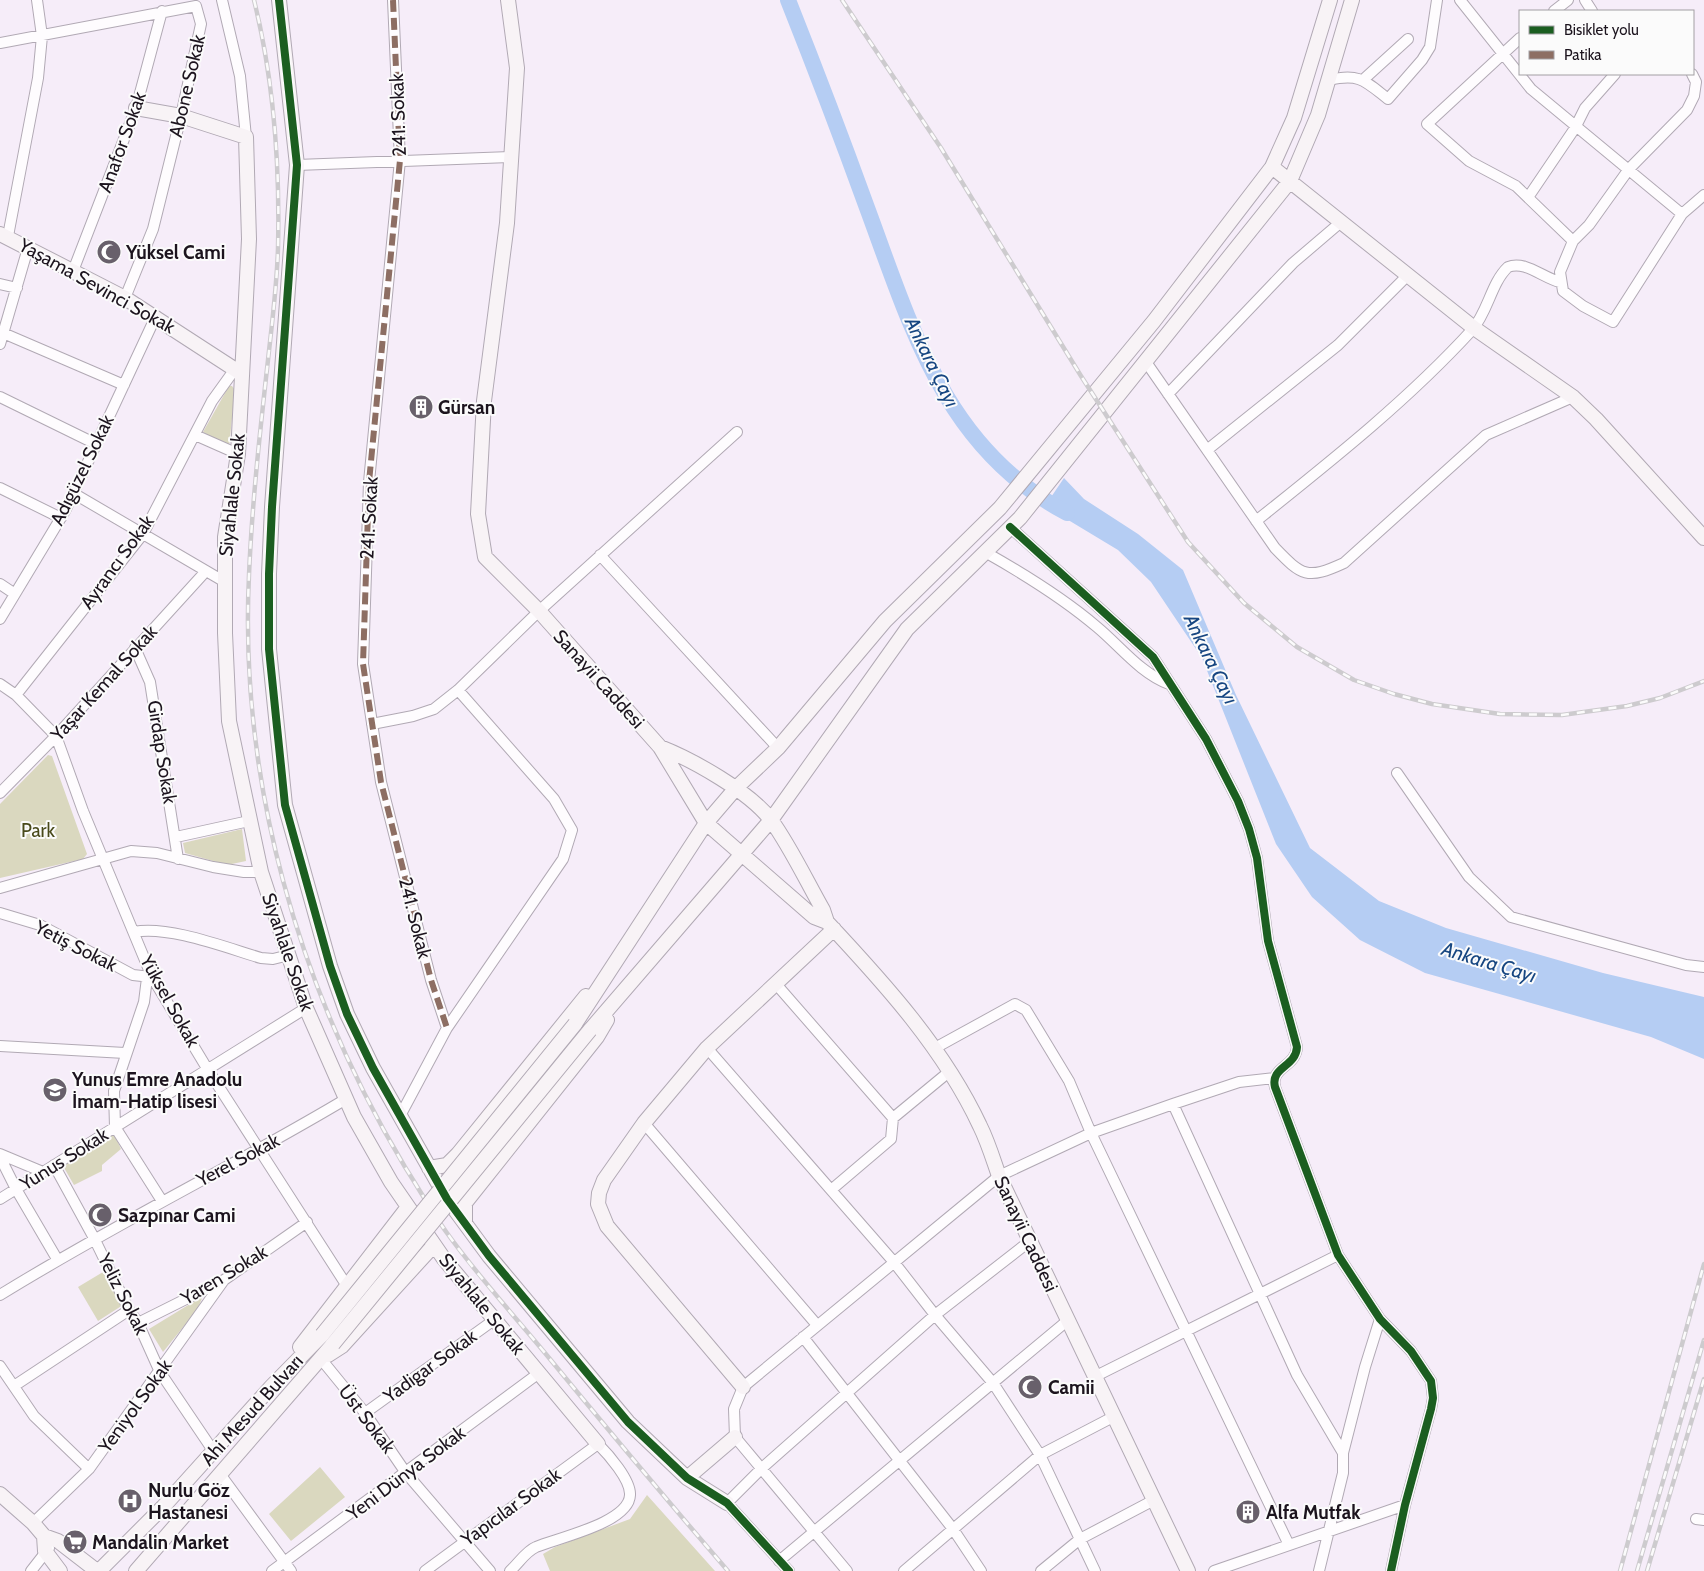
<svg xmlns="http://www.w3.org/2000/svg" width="1704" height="1571" viewBox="0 0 1704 1571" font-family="Cabin,sans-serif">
<rect width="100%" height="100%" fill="#f6edf9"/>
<path fill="#dad8bf" d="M229,386H232L235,390L229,447L203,432Z
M48,755L52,756L87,854L83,859L0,878V804Z
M242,829L246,861L227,865L185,853L183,843Z
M114,1134L121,1149L102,1165V1171L74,1185L63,1166Z
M103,1272L123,1305L98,1321L78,1287Z
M203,1296L197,1310L163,1352L149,1329Z
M320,1467L345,1497L291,1541L269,1514Z
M647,1495L715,1571H550L543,1554L555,1547L630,1519Z"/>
<path fill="#b5cdf3" d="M1064,478L1084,499L1138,534L1183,570L1236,695L1310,848L1379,901L1446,928L1603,973L1704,997V1059L1651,1037L1425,973L1360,940L1312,897L1276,844L1202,658L1151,582L1118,550L1045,506Z"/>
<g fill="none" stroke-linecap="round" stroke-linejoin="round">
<path stroke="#b5cdf3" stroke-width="16" d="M788,0C815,68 841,136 866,205C911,326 944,448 1067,513"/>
<defs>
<path id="street" d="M222,0L240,76L246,137
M393,0L400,160L369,482L363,664L381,782L431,980L447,1028
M1460,0L1531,89L1682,214
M1585,0L1592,11
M1554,11L1568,0
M1520,38L1427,124L1469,161L1516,186L1573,241
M0,43L196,6L201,24L181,116L153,229L125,298
M1692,74L1696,82L1694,96L1687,110L1629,169L1589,225L1573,241L1560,272L1563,291L1583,306L1613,322L1682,214L1704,195
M1364,79L1408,39
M1329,80C1360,73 1365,81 1388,99L1422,60L1430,47L1437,0
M297,165L511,157
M1529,196L1575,128L1585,108L1615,74
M8,236L38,78L42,36L37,0
M73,271L136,108L162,11
M0,284L17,288
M3,333L124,385
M0,344L28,248
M1146,362L1275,548C1302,576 1307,580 1344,563L1486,435L1573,397
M1168,394L1293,263L1341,222
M0,397L96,444
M195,435L238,454
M1207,450L1338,345L1408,275
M0,488L61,518
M73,493L225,582
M1256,521C1331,461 1407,401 1472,330C1488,312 1491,283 1508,267C1525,260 1543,278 1560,282
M1010,527L1153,657L1206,739L1238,801L1249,829L1257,858L1268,941L1297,1047C1296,1067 1270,1067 1275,1087L1338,1255L1380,1319L1411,1351L1431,1381L1433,1398L1431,1409L1405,1505L1391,1571
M985,552C1024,574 1063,598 1097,627C1120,646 1140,673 1169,684
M600,555L778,748
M0,584L15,594
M0,619L65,511L156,316
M135,648L150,682L178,859
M0,684L16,695L56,736L83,811L152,977L208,1070L347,1286
M16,695L143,534L212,401L235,369
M372,724L413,716L434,709L458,690L539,611L737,432
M1397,773L1469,877L1511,917L1686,965L1704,967
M0,793L56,736L206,571
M176,837L249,821
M0,888L131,851L157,853L213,867L244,872H261
M0,913L40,925L133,975L151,977
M134,932C168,925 227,948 261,958L273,959L289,955
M147,978L144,1002L114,1091L115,1127L162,1201
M776,984L893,1118L950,1071
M0,1046L125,1053
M707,1048L893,1261L935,1315L993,1383L1040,1455L1095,1571
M935,1048L1015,1004L1026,1010L1069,1081L1091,1133L1289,1545
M1173,1104L1297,1375L1343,1453
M400,1116L447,1028L563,859L572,830L554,799L458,690
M644,1123L817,1325
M0,1154L43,1172
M0,1157L16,1189L57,1259
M54,1165L94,1238L129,1310L138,1323L160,1372L214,1452
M831,1190L891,1139L893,1118
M0,1199L306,1008
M0,1295C113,1225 232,1167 346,1099
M138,1323L224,1280L307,1222
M803,1337L953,1529L981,1571
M321,1359L365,1413L406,1473L490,1571
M0,1366L34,1416L89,1469
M1094,1377L1338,1255
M14,1386L129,1310
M365,1413L494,1320
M220,1474L291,1571
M1696,1519L1704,1520
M33,1523L89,1469L224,1280
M779,1561L1067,1321
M31,1571L49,1548
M272,1571L539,1373
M425,1571L598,1444C608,1454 631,1480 630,1495C629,1523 557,1538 536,1547C526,1551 518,1564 510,1571
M789,1571L727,1503L762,1468L935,1315L1030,1241
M847,1571L735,1437L734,1409L743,1387L999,1176L1091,1133L1173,1104L1239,1082L1274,1078
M904,1571L1040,1455L1113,1417
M1041,1571L1080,1539L1154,1500
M1214,1571L1405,1505
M1319,1571L1343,1473V1453L1365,1367L1380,1319"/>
<path id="secondary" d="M279,0L297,165L272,507L269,574V649L285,805L330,966L347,1014L373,1068L447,1199L489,1256L628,1422L687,1478L727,1503
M508,0L517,68L507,223L484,401L478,514L485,557L539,611L660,747L706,823L814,917L827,922
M136,108L181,116L246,137L249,239L238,454L225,537V633L229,721L261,872L306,1008L354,1117L391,1182L444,1259L598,1444
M1272,167L1474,328L1573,397L1596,419L1704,538
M0,234L125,298L242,374
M660,747C693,760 750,792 771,820C790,846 807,882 823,910L827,922C885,984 944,1049 980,1126C988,1142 993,1159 999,1176L1188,1571
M575,1024L706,823L736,788L778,748L885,621L1000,508L1154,321L1272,167L1294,118L1330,0
M590,1030L771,820L907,629L1020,518L1290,181L1318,115L1352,0
M429,1168L447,1165L458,1154L586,996
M465,1223V1203L597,1037L607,1020
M300,1347L408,1207
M328,1355L342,1346L434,1245
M743,1387L607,1226L598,1204L599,1193L604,1180L644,1123L707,1048L834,929
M687,1478L735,1437
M0,1494L33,1523L44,1536
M44,1536L58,1541L97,1571
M44,1536L45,1551L60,1571
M99,1571L163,1507L271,1387L322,1335
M136,1571L333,1344"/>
</defs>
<use href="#street" stroke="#b1a9b4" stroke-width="12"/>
<use href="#secondary" stroke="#b1a9b4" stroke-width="16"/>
<use href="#street" stroke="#fefcfe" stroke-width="10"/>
<use href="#secondary" stroke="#f8f3f6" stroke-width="14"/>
<defs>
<path id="rail" d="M254,0C274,81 280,164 278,248C277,285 272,323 268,360C260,432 252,503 249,575C239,782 299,990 405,1167C419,1189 432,1212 447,1233C477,1275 512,1313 545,1353C605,1426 666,1499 728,1571
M842,0L941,148L1081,376L1188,542L1244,603L1297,647L1354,680L1394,694L1432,704L1500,714L1562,715L1627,706L1660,698L1704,681
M1620,1571L1704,1264
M1637,1571L1704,1340
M1647,1571L1704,1379"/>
</defs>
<use href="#rail" stroke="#cdcbce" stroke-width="4.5"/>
<use href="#rail" stroke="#fbfbfb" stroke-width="2.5" stroke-dasharray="8" stroke-linecap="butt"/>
<defs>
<path id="secondary-bridge" d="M322,1335L575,1024
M333,1344L590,1030"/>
</defs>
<use href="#secondary-bridge" stroke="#b1a9b4" stroke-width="16" stroke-linecap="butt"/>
<use href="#secondary-bridge" stroke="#f8f3f6" stroke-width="14"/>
<path stroke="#8d6e63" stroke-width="6" stroke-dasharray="12 6" stroke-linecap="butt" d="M393,0L400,160L369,482L363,664L381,782L431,980L447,1028"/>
<defs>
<path id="cycleway" d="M279,0L297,165L272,507L269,574V649L285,805L330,966L347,1014L373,1068L447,1199L489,1256L628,1422L687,1478L727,1503L789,1571
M1010,527L1153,657L1206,739L1238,801L1249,829L1257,858L1268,941L1297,1047C1296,1067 1270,1067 1275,1087L1338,1255L1380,1319L1411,1351L1431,1381L1433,1398L1431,1409L1405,1505L1391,1571"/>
</defs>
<use href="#cycleway" stroke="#fbfbfb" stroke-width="11"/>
<use href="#cycleway" stroke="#1b5e20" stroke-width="8"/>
</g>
<defs>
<symbol id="mosque-disc" viewBox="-11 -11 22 22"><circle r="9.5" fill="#68606b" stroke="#fbfbfb"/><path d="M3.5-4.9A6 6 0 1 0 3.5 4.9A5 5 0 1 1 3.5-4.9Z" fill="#fff"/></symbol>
<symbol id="building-disc" viewBox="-11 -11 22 22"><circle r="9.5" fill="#68606b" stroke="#fbfbfb"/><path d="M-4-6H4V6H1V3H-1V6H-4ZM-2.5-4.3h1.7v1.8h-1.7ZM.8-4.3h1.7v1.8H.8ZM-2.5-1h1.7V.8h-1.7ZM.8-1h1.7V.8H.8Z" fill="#fff"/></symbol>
<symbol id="school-disc" viewBox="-11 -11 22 22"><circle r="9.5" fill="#68606b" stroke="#fbfbfb"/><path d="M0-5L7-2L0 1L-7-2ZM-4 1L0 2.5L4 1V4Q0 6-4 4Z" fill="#fff"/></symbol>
<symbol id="hospital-disc" viewBox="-11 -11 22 22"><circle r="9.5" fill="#68606b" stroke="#fbfbfb"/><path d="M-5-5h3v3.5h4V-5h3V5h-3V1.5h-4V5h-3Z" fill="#fff"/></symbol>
<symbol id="supermarket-disc" viewBox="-11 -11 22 22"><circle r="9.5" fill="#68606b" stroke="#fbfbfb"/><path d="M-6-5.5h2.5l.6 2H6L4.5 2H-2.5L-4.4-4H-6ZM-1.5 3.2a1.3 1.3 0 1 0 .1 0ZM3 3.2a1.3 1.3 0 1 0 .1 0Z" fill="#fff"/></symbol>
</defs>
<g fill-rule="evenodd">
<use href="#mosque-disc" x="95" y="238" width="28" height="28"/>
<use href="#building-disc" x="407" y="393" width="28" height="28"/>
<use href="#school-disc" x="41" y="1076" width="28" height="28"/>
<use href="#mosque-disc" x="86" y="1201" width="28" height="28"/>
<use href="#mosque-disc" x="1016" y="1373" width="28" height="28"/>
<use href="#hospital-disc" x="116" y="1487" width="28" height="28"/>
<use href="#building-disc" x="1234" y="1498" width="28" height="28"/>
<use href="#supermarket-disc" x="61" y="1528" width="28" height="28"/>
</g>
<g text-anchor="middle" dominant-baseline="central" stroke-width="4" stroke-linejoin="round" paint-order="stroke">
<g font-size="19" fill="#1c141e" stroke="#fbfbfb">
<text transform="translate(187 86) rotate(-77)">Abone Sokak</text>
<text transform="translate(398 115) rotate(-92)">241. Sokak</text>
<text transform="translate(122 142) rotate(-70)">Anafor Sokak</text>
<text transform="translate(97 286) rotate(29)">Yaşama Sevinci Sokak</text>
<text transform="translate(82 470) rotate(-64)">Adıgüzel Sokak</text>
<text transform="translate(232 495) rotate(-84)">Siyahlale Sokak</text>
<text transform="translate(369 518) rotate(-87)">241. Sokak</text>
<text transform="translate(117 562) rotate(-54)">Ayrancı Sokak</text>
<text transform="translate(599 679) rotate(48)">Sanayii Caddesi</text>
<text transform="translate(104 683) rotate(-48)">Yaşar Kemal Sokak</text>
<text transform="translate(162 752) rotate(81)">Girdap Sokak</text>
<text transform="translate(415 918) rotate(76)">241. Sokak</text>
<text transform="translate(76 946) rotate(27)">Yetiş Sokak</text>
<text transform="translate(288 952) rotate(71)">Siyahlale Sokak</text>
<text transform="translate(170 1001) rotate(61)">Yüksel Sokak</text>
<text transform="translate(64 1159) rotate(-32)">Yunus Sokak</text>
<text transform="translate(238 1160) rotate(-28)">Yerel Sokak</text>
<text transform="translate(1026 1234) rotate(65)">Sanayii Caddesi</text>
<text transform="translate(224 1275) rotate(-31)">Yaren Sokak</text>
<text transform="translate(123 1294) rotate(63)">Yeliz Sokak</text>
<text transform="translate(482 1304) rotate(51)">Siyahlale Sokak</text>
<text transform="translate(430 1366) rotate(-36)">Yadigar Sokak</text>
<text transform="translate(135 1406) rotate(-54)">Yeniyol Sokak</text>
<text transform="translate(252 1410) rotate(-48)">Ahi Mesud Bulvarı</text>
<text transform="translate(367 1419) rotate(53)">Üst Sokak</text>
<text transform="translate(406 1473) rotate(-37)">Yeni Dünya Sokak</text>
<text transform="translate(511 1507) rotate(-36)">Yapıcılar Sokak</text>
</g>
<g font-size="19" font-weight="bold" fill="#1c141e" stroke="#fbfbfb" text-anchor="start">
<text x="126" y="252">Yüksel Cami</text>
<text x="438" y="407">Gürsan</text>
<text x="72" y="1079">Yunus Emre Anadolu<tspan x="72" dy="22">İmam-Hatip lisesi</tspan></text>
<text x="118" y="1215">Sazpınar Cami</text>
<text x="1048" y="1387">Camii</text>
<text x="148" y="1490">Nurlu Göz<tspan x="148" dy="22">Hastanesi</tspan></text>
<text x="1266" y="1512">Alfa Mutfak</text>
<text x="92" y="1542">Mandalin Market</text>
</g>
<g font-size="19" fill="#494a1b" stroke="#fbfbfb">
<text x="38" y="830">Park</text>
</g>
<g font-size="20" font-style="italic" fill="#164681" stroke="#fbfbfb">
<text transform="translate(932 362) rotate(64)">Ankara Çayı</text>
<text transform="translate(1211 659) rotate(64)">Ankara Çayı</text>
<text transform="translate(1489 962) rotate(17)">Ankara Çayı</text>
</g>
</g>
<rect x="1519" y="10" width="175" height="65" fill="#fbfbfb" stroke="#a29fa3"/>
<rect x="1529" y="26" width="25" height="8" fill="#1b5e20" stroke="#a29fa3"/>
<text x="1564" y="35" font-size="15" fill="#1c141e">Bisiklet yolu</text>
<rect x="1529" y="51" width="25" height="8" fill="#8d6e63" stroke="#a29fa3"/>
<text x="1564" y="60" font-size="15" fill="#1c141e">Patika</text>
</svg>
